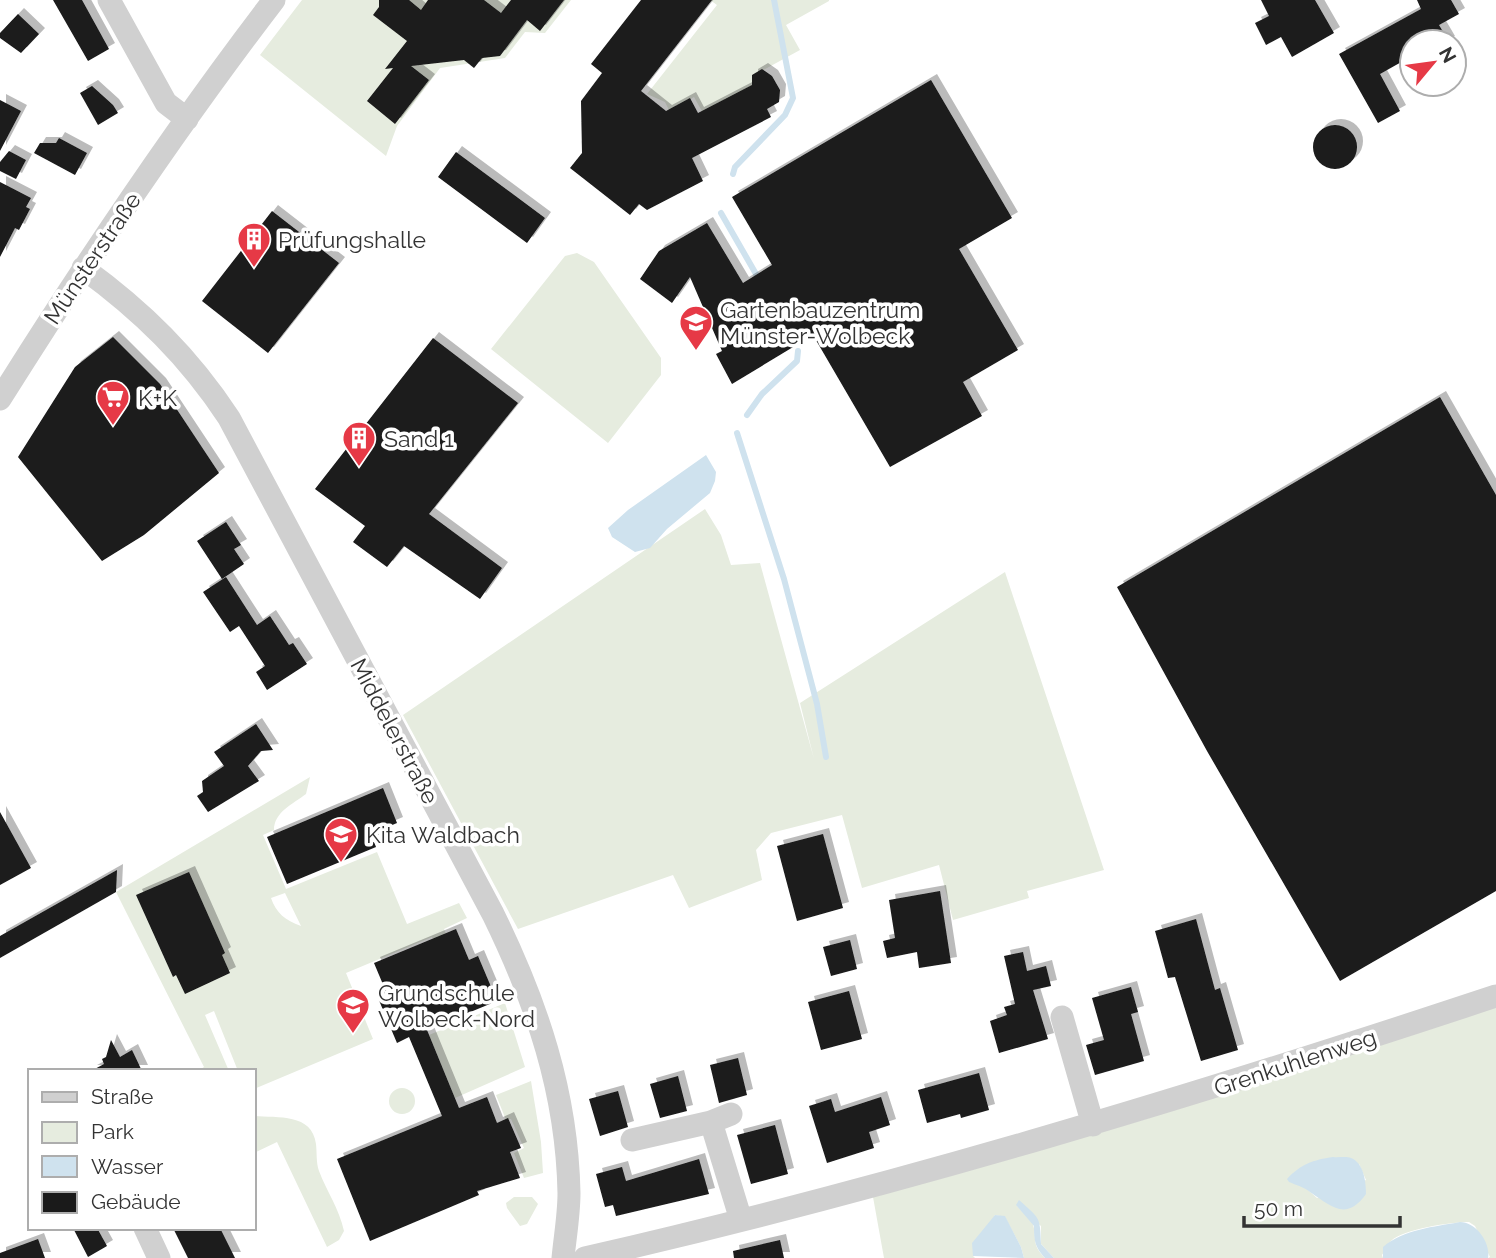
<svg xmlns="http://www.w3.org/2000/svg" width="1496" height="1258" viewBox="0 0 1496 1258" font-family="Raleway,sans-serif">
<defs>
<filter id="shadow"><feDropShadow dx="6" dy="-6" stdDeviation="0" flood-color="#0004"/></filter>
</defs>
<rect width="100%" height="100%" fill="#fff"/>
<path fill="#e6ecdf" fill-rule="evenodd" d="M302,0H571L545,33L525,32L505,58L440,68L397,126L386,156L260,55Z
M710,0H829V1L786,25L800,50L754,75L753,86L703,113L694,97L670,112L665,102L647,94L717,5Z
M577,253L594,262L661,358V375L608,443L491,349L565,256Z
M705,509L721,535L731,565L760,563L814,759L800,703L1005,572L1104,870L1027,891L1029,898L953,920L939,865L862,888L842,815L771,833L756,850L762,880L689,908L673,875L518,929L403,715Z
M310,777L306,794C293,804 274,812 274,830L263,835L286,889L377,852L407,924L459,903L467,918L444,929L446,934L433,940L432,937L346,973L373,1039L254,1089V1071H238L214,1011L205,1015L229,1071H198L204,1067L116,892ZM285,893L301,926C285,920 276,913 271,898Z
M505,1003L525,1067L455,1098L429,1035Z
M1496,1003V1258H1488L1490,1257L1475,1226L1469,1222C1452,1222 1403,1229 1391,1241C1388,1244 1385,1251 1382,1255L1383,1258H1054L1041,1244V1226L1016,1205L1032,1221C1038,1238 1030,1243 1045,1258H1024L1021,1247L1005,1217L995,1215L973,1256L975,1258H884L873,1197L1146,1119ZM1359,1164L1366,1180L1317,1198L1308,1190Z
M531,1081L541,1142L543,1173L524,1178L514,1153L524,1148L511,1119L506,1120L496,1095Z
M389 1101a13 13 0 1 1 26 0a13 13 0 1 1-26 0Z
M254,1116C278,1118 312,1113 316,1144C317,1152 316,1163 319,1171C327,1192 339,1208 344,1231L339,1240L327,1247L277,1142L254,1153Z
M514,1197H532L538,1204L527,1224L520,1226L507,1208L506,1203Z"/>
<path fill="#cfe2ee" d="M706,455L716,472L715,481L710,493L667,529L650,548L635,552L612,537L608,528L628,510Z
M1333,1157C1338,1158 1346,1156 1351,1158C1364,1163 1366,1182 1366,1194C1346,1222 1331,1206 1310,1192C1304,1187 1296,1185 1289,1182L1287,1179C1301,1164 1313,1160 1333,1157Z
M1019,1200C1040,1219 1040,1216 1041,1244L1054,1258H1045C1035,1247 1034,1241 1034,1226L1016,1205Z
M995,1215L1005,1216L1021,1247L1024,1258L973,1256L972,1243Z
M1460,1222C1476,1222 1491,1243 1488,1258H1383V1247C1404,1229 1434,1227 1460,1222Z"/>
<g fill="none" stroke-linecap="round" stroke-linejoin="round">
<path stroke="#cfe2ee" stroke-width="6" d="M733,174L735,167L785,115L793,98L774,0
M721,213L760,281
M747,415L762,394L797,361L798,351
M737,433L784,579L817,704L826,757"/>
</g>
<path fill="#1a1a1a" filter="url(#shadow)" d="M53,0H82L109,49L88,61Z
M379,0H409L421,10L428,0H484L501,13L511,0H564L540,31L527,20L500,56L482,58L474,68L464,60L411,66L429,80L395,124L367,101L393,68L385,69L407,41L373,15L379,7Z
M641,0H712L641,91L666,111L690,98L698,113L752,85V75L762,69L772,76L780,90L779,102L767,109L771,117L692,158L703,181L647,210L639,204L630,215L570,168L582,153L581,101L602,73L591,64Z
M1261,0H1315L1334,33L1292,57L1281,37L1266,45L1255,23L1269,16Z
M1417,0H1451L1459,14L1439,25L1449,42H1412V56L1380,74L1400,111L1378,123L1339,54L1421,9Z
M18,14L39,34L21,53L0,38V33Z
M931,80L1012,218L959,249L1018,350L963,382L982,416L890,467L813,335L732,384L716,354L722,351L690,277L672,303L640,279L659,251L707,223L743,283L772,265L732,197Z
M92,86L113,105L118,113L98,125L80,93Z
M0,100L21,111L0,151Z
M1313 147a22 22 0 1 1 44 0a22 22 0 1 1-44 0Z
M59,138L87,153L75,175L34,153L40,143H56Z
M9,151L26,160L16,179L0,171V162Z
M456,152L545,218L527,243L438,177Z
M0,182L31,198L26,207L30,209L19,230L15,228L0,257Z
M272,211L339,263L268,353L202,301Z
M113,337L160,384L219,473L144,535L102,561L18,457L75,367Z
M433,338L518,403L429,514L502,568L480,599L404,546L387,567L353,542L365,526L315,489Z
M1440,397L1496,495V891L1340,981L1207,751L1117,587Z
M226,522L241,545L234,549L244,564L222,579L197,541Z
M226,577L257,625L270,616L289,645L293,643L307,664L267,690L256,672L265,666L239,626L230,632L203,592Z
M256,724L273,750L261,751L248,766L259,781L208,812L197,796L203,792L202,781L224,766L214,752Z
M383,788L397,823L371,834L376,847L287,884L267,837Z
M0,812L31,868L0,885Z
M823,834L843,908L797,921L777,846Z
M117,870L116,892L0,958V936Z
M189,872L225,953L222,955L230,973L185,994L176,975L173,977L136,895Z
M940,891L951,963L919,968L917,952L887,958L883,941L895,938L889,900Z
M1196,919L1215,990L1220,988L1238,1050L1201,1061L1175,977L1168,978L1155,931Z
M456,929L469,960L478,956L497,1001L427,1030L459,1108L487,1097L497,1123L508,1118L521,1148L510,1152L520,1178L477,1191L479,1195L370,1241L337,1159L442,1116L409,1037L397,1043L378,998L387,994L374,963Z
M850,940L857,969L831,976L823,947Z
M1023,952L1027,971L1046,966L1051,986L1033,990L1048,1039L999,1053L990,1021L1007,1015L1004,1007L1015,1004L1004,956Z
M1131,987L1138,1012L1131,1014L1144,1061L1095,1075L1086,1045L1104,1040L1092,998Z
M849,991L862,1039L821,1050L808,1002Z
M111,1040L120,1057L132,1050L142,1071H91L104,1064L102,1059L106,1057Z
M738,1058L747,1095L719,1103L710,1065Z
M979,1073L989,1110L961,1118L960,1114L927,1123L918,1090Z
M678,1076L687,1111L660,1118L650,1084Z
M618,1091L628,1127L600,1136L589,1099Z
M881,1097L890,1125L869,1132L874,1148L827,1163L809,1106L831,1099L835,1112Z
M775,1125L788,1174L751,1184L737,1135Z
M699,1159L709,1194L616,1216L613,1205L605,1207L596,1174L622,1167L626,1181Z
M73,1228H97L107,1246L88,1257Z
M173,1228H220L235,1258H188Z
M38,1239L45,1258H0V1253Z
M780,1240L784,1258H734L733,1251Z"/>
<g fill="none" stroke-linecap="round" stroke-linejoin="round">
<path stroke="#d0d0d0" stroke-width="23" d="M109,0L166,103L187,119
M83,268C142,311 189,357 229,418L493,914C537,1004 567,1092 569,1193C569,1215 565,1237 563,1258
M0,399C86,262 176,128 274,0
M1062,1017L1093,1125
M711,1122L741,1220
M632,1140L711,1122L731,1114
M145,1228L159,1258
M585,1258C895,1187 1194,1096 1496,996"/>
</g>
<defs>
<symbol id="building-pin" viewBox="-11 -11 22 30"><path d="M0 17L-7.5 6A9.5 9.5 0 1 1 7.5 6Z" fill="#e63946" stroke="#fff"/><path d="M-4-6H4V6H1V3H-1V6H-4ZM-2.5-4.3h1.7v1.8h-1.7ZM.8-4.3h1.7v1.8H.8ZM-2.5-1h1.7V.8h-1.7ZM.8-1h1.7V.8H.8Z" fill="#fff"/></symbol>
<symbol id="university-pin" viewBox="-11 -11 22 30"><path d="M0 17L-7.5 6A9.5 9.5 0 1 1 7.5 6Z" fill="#e63946" stroke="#fff"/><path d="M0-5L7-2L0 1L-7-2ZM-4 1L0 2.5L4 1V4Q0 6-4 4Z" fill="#fff"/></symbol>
<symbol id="supermarket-pin" viewBox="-11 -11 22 30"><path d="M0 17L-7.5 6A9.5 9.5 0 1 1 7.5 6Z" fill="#e63946" stroke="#fff"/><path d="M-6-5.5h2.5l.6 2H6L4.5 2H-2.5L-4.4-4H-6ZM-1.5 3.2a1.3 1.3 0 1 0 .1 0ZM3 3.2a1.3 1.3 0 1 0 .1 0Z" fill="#fff"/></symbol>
<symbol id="school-pin" viewBox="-11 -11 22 30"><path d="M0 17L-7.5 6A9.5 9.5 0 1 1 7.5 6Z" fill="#e63946" stroke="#fff"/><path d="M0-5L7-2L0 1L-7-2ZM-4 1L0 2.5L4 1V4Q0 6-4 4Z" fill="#fff"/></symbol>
</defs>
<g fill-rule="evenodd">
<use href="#building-pin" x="235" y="220" width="38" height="52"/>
<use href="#university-pin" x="677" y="303" width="38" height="52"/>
<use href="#supermarket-pin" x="94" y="378" width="38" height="52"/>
<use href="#building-pin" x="340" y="419" width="38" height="52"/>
<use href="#school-pin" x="322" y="815" width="38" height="52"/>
<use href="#school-pin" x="334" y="986" width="38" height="52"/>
</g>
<g text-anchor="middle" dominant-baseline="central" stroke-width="7" stroke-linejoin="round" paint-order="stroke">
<g font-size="23" fill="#333" stroke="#fff" text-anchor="start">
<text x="278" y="239">Prüfungshalle</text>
<text x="720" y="309">Gartenbauzentrum<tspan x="720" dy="26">Münster-Wolbeck</tspan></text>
<text x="138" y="397">K+K</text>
<text x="384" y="438">Sand 1</text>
<text x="366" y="834">Kita Waldbach</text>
<text x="378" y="992">Grundschule<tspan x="378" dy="26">Wolbeck-Nord</tspan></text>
</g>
<g font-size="23" fill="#333" stroke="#fff">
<text transform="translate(92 258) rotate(-56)">Münsterstraße</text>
<text transform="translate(395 731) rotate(62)">Middelerstraße</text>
<text transform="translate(1295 1062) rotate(-18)">Grenkuhlenweg</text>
</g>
</g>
<rect x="28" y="1069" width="228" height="161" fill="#ffffff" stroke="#adadad" stroke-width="2"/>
<rect x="42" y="1092" width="35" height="10" fill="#d0d0d0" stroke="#adadad" stroke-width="2"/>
<text x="91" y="1104" font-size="21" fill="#333333">Straße</text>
<rect x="42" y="1122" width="35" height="21" fill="#e6ecdf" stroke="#adadad" stroke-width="2"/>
<text x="91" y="1139" font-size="21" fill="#333333">Park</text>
<rect x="42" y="1156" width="35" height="21" fill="#cfe2ee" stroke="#adadad" stroke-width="2"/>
<text x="91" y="1174" font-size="21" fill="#333333">Wasser</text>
<rect x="42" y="1192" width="35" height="21" fill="#1a1a1a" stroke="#adadad" stroke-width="2"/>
<text x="91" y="1209" font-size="21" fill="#333333">Gebäude</text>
<g transform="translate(1433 63) rotate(61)"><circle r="33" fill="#ffffff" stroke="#adadad" stroke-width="2"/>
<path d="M0-5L12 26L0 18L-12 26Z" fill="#e63946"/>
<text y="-10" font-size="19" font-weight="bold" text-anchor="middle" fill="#333333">N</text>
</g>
<path d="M1244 1216v10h156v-10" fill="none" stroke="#333333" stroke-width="3.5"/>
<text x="1254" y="1216" font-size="21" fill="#333333" stroke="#ffffff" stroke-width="5" paint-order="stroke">50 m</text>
</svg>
